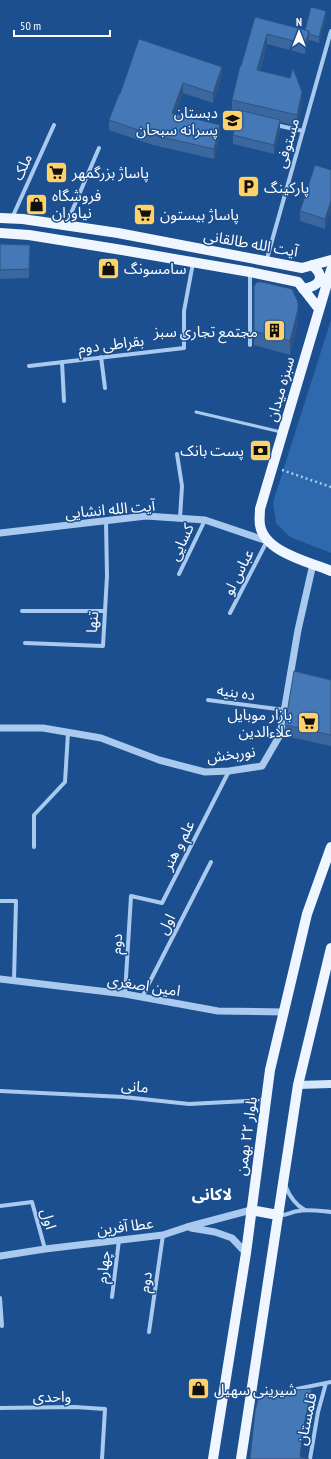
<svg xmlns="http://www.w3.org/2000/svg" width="331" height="1459" viewBox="0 0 331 1459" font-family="'PT Sans Narrow','Noto Sans Arabic',sans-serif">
<rect width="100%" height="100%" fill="#1b4f8f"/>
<path fill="#2e69ad" d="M331,320V553L290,537L276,523L273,502Z"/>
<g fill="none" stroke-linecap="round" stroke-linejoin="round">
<path stroke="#a9c9ee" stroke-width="2.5" stroke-dasharray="2 3" stroke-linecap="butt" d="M282,470L331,487"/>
<path stroke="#a9c9ee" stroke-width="3" d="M196,412L281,432"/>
<path stroke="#a9c9ee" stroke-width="4" d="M276,125L303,131
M12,218L54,125
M66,225L99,148
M266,262L331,31
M250,273V345
M101,357L105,388
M62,362L64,401
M29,366L184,348V311L193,263
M177,454L182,486L180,518
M179,574L205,520
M22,611H105
M230,613L267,541
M25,643L103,646L107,576L106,521
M208,700L285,710
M34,847V815L65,782L68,733
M0,901H16L14,980
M125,994L131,896L162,903L229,771
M142,997L211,862
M0,1091L124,1097L189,1104L265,1100
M285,1185C289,1195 295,1205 305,1210
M0,1206L32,1202L45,1249
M279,1215C286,1216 290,1212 298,1211C308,1209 320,1211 331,1212
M112,1297L119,1240
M0,1298L2,1326
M149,1332L163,1235
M292,1390L331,1382
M0,1408L75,1407L105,1409L102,1459
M310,1459L318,1412L326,1383"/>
<path stroke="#a9c9ee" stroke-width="7" d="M0,533L146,516L205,520L267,541
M0,728H43L101,738L159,760L205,772L229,771L262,766L280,735L298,630L313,564
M0,979L125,994L218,1011L284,1012
M191,1228L215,1232L232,1238L246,1253
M0,1256L45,1249L163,1235L187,1227L251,1210"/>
<path stroke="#d6e6fa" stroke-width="8" d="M298,1085L331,1084"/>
<path stroke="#f0f6ff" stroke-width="10" d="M0,218L23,219L118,233L302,268L331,260
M0,233L29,235L122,250L250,272L298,282L319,309
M331,270L260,509C260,514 259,520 260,525C264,552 309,562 331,571
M303,289C319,286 327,278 312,265
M251,1210L278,1215
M213,1459L246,1253L270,1070L307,914L331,847
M241,1459L298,1085L331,948"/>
</g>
<path fill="#3a679d" d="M255,17L305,30L326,17L319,43L309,40L305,54L267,44L260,71L302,102L297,126L280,122V129L274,154L233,144V135L239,112L232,110V100Z
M222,76L213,103L183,93L175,114L220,135L214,159L153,145L109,130V120L120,94Z
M331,170L325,229L300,221V211Z
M0,244L30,254L29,278L0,279Z
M254,286L298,323L290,355L254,345Z
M331,680V746L285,736V725Z"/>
<path fill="#305480" d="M326,11V17L319,43V37Z
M309,31V41L305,54V44Z
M267,34V44L257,80V70Z
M222,67V76L213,103V93Z
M183,83V93L172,123V113Z
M302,92V102L297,126V115Z
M280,120V129L274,154V145Z
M220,125V135L214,159V149Z
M331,201V211L325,229V219Z
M298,302V323L290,355V341Z
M312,1389V1397L303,1437L300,1459L303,1429Z"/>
<path fill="#4478b7" stroke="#305480" d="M311,7L326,11L319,37L309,34V31L305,30Z
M255,17L309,31L305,44L267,34L257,70L290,78L293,68L302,92L297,115L232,100L240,66H241Z
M139,39L222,67L213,93L183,83L172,113L220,125L214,149L153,135L109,120L119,94H120Z
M239,110L280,120L274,145L233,135Z
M315,165L331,170V201L325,219L300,211Z
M0,244L30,245L29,269L0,270Z
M257,282H262L292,289L298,302V309L290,341L254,331V286Z
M294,671L331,680V735L285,725Z
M292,1389V1390L312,1389L303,1429L300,1457L309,1459H250L255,1411L259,1396L265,1391Z"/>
<defs>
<symbol id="school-square" viewBox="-11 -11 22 22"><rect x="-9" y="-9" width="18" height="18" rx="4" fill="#ffd166" stroke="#1b4f8f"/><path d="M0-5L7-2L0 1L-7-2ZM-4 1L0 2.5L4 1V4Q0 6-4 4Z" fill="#111"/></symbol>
<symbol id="supermarket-square" viewBox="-11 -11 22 22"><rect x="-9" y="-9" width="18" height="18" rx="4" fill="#ffd166" stroke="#1b4f8f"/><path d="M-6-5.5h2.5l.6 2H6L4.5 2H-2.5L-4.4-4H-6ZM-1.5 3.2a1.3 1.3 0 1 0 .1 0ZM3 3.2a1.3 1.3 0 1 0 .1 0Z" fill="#111"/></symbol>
<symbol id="parking-square" viewBox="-11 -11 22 22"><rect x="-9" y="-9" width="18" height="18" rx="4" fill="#ffd166" stroke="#1b4f8f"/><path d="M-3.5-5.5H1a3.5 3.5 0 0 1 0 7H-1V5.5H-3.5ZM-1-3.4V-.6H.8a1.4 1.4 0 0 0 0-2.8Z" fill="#111"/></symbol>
<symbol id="shop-square" viewBox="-11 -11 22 22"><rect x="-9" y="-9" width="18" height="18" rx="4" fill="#ffd166" stroke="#1b4f8f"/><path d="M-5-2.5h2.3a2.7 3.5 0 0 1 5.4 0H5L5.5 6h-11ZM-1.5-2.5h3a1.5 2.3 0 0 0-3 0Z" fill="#111"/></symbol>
<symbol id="building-square" viewBox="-11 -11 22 22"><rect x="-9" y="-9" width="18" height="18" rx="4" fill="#ffd166" stroke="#1b4f8f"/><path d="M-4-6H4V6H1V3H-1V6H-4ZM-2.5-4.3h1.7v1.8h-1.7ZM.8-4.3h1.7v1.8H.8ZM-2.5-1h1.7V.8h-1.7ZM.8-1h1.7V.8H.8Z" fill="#111"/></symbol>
<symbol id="bank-square" viewBox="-11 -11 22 22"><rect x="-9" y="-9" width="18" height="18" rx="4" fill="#ffd166" stroke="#1b4f8f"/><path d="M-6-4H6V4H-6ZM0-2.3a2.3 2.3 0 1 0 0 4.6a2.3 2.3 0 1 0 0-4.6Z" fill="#111"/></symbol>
</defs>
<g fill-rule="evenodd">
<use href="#school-square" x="220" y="108" width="25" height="25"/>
<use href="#supermarket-square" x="44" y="160" width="25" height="25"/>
<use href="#parking-square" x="236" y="174" width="25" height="25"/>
<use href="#shop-square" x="24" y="192" width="25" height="25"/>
<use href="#supermarket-square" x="132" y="202" width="25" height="25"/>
<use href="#shop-square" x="96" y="256" width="25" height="25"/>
<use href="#building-square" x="262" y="318" width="25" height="25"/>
<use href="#bank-square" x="248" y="438" width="25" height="25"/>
<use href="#supermarket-square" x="296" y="710" width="25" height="25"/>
<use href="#shop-square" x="186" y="1376" width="25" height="25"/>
</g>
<g text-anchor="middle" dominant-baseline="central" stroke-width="3" stroke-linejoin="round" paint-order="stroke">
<g font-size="15" fill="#fff" stroke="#1b4f8f" text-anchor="start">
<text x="218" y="112" text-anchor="end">دبستان<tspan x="218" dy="17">پسرانه سبحان</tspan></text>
<text x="72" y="172">پاساژ بزرگمهر</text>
<text x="264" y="187">پارکینگ</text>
<text x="52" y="195">فروشگاه<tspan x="52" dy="17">نیاوران</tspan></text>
<text x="160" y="214">پاساژ بیستون</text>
<text x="124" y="268">سامسونگ</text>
<text x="258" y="331" text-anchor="end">مجتمع تجاری سبز</text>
<text x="244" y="450" text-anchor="end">پست بانک</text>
<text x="292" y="714" text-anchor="end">بازار موبایل<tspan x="292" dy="17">علاءالدین</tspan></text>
<text x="214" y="1389">شیرینی سهیل</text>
</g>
<g font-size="15" fill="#fff" stroke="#1b4f8f">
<text transform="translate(287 143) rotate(-74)">مستوفی</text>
<text transform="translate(22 167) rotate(-66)">ملک</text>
<text transform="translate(251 243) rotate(10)">آیت الله طالقانی</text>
<text transform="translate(111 344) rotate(-7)">بقراطی دوم</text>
<text transform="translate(280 389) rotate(-74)">سبزه میدان</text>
<text transform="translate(110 509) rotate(-5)">آیت الله انشایی</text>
<text transform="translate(181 542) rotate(-65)">کسایی</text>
<text transform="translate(238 572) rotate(-63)">عباس لو</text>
<text transform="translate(92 622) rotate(-86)">تنها</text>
<text transform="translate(236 692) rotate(8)">ده بنیه</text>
<text transform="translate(231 754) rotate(-7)">نوربخش</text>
<text transform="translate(178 845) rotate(-63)">علم و هنر</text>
<text transform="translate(166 924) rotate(-63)">اول</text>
<text transform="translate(116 944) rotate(-87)">دوم</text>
<text transform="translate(144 985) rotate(9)">امین اصغری</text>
<text transform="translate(135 1086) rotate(6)">مانی</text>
<text transform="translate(246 1136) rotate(-82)">بلوار ۲۲ بهمن</text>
<text transform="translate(49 1219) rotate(74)">اول</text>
<text transform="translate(125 1226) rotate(-7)">عطا آفرین</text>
<text transform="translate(103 1267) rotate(-84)">چهارم</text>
<text transform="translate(145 1282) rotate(-82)">دوم</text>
<text x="52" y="1396">واحدی</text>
<text transform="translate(306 1419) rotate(-78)">قلمستان</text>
</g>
<g font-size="16" font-weight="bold" fill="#fff" stroke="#1b4f8f">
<text x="212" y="1194">لاکانی</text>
</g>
</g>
<g transform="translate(299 32)" stroke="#1b4f8f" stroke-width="3" paint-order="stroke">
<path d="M0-3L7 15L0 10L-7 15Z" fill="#ffffff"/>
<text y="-6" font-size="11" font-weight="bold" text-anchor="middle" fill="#ffffff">N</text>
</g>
<path d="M14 30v6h96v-6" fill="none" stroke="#ffffff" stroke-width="2"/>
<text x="20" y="30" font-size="12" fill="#ffffff" stroke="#1b4f8f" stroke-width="3" paint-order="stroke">50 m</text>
</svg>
